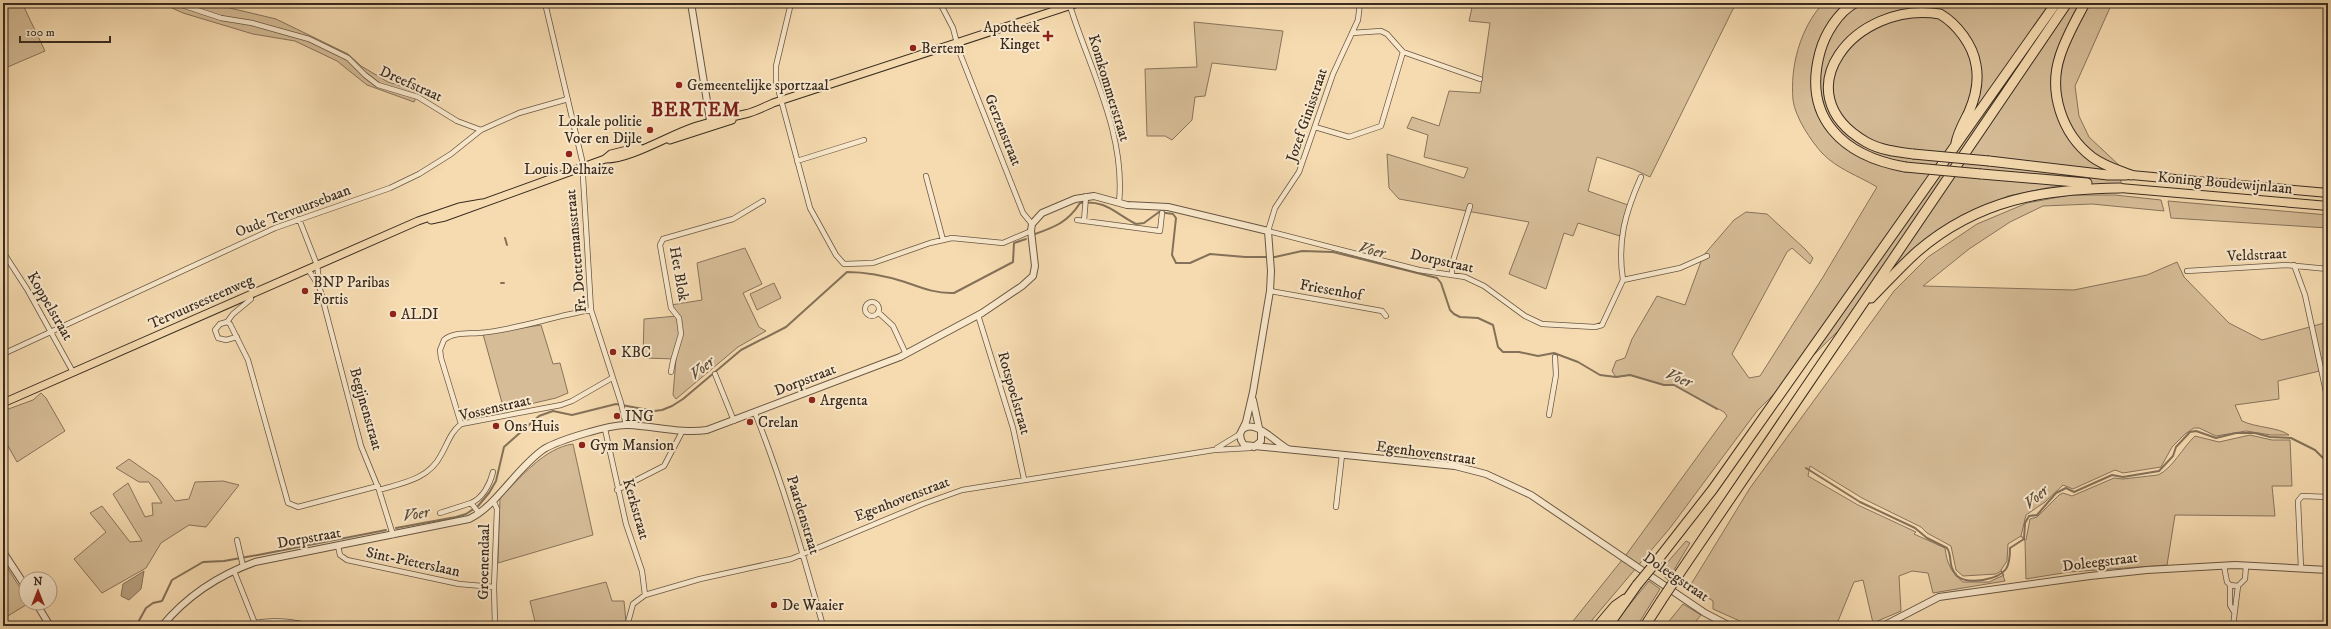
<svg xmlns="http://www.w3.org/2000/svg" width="2331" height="629" viewBox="0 0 2331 629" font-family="'IM FELL DW Pica',serif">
<rect width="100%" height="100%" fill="#f6dbb0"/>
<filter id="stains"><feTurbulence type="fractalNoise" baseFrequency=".005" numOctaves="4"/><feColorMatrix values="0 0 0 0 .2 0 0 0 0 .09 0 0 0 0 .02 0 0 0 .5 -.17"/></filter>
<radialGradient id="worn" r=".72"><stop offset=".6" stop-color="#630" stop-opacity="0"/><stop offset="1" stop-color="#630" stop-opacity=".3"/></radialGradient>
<path fill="#d6bd98" stroke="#88745c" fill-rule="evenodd" d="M15,3H22L45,51L3,69V6Z
M161,3H209L276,19L348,54L361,66L388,82L419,91L414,102L367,85L337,61L295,41L253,34L183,13Z
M1473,3H1736L1650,177L1633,169L1597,157L1588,191L1628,205L1620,236L1578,223L1573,236L1564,233L1546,289L1509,274L1529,222L1399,199L1389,188L1387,154L1464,178L1468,168L1424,157L1428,135L1407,128L1412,117L1439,126L1449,91L1480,93L1490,23L1469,21Z
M1823,3H2112L2075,86L2079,116L2089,137L2121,167V184L2051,187L2008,196L1990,204L1920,250L1757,411L1670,528L1587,626H1569L1626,555L1727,416L1724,412L1674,385H1664L1630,375L1616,377L1612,371L1616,361L1625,358L1632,339L1657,296L1685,305L1703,256L1734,220L1746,212L1767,214L1805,249L1813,258L1810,264L1792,248L1787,252L1732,354L1749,378L1760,376L1823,277L1877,187C1859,176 1837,169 1822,153C1811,141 1795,117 1793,100C1790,66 1800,29 1823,3Z
M1194,22L1283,31L1276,70L1212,63L1205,96L1195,97L1192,120L1172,140L1165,136H1147L1145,69L1197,67Z
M2070,195H2115L2161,200L2164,211L2092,204L2043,206L2010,222L1969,249L1923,286L2074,290L2147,275L2177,262L2184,277L2229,323L2262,340L2328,322V369L2278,381L2279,399L2235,405L2242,421C2257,428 2278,427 2289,435H2271L2246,431L2216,436L2199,428H2194L2185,434L2172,447L2161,467L2123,473L2115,470L2073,489L2063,485L2045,502L2026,515L2021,536L2026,540L2030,519L2037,517L2059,495L2063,493L2072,496L2114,478L2123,479L2158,475C2172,469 2183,447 2195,436L2219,442L2250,435L2272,440H2290L2292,486H2272L2275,516L2175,515L2167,565L2069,572L2026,579L2025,541L2021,536L2008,544L2007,561L2001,570L2005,581L1933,593L1928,573L1912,571L1899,576L1901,611L1873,623L1863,580L1854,582L1836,626H1751L1713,609V601L1690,586L1750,488L1894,291L1928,257L1977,224L2027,203ZM1810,466L1862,498L1921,527L1927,533L1951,546L1956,570L1963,576L1996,574L2001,571L2004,575L1989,582H1963C1951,572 1947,564 1945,548L1914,534L1916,532L1858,505L1808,476Z
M2168,201L2328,215V228L2171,218Z
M745,248L762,284L743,293L759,327L766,331L738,347L676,399L673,395L676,359L643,358L644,319L677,316L671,305L702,300L697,263Z
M774,283L781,298L757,310L750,294Z
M541,325L553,364L560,363L568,393L556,398L504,410L483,334Z
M41,393L46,398L65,431L17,462L3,437V411L33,400Z
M573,444L593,535L498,563L500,498C520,478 544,448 573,444Z
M129,459L159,480L175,501L189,499L195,482L223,481L239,485L206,527L189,525L161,543L146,568L102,593L74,559L106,532L90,513L102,506L130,542L142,541L113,494L128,483L145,517L153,515L152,503H162L149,482H139L116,468Z
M1686,541L1690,543L1668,580L1659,572Z
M3,561L26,597V603H29L3,619Z
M1649,581L1660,589L1637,626H1612Z
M606,582L612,601H624L626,622L624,626H536L530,601Z
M1683,604L1701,615L1692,626H1665Z"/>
<path fill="#b69f7f" stroke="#847159" d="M144,571L141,589L129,600L121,596L123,584Z"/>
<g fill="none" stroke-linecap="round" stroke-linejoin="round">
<path stroke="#847159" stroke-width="2" d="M1035,234C1055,227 1068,222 1080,203C1107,200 1114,213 1136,224L1144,223L1159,212L1173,214L1176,218L1172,255L1176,263H1190L1210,254L1245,257H1275L1302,251L1333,252L1437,278L1441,283L1450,310L1454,314L1460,317L1478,318L1493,325L1498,347L1503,352H1519L1538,356L1554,353L1578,362L1600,375L1616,377L1630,375L1664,385H1674L1717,409
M505,238L507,245
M501,283H504
M1806,468L1860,502L1915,528L1927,538L1947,548C1953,557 1947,565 1957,576C1968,585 1998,580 2006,569C2010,563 2010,555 2010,548L2024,539L2025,523L2029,516L2037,515L2056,493L2066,488L2074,492L2112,475L2123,477L2159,471L2173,456L2176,447L2190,432L2196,431L2216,438L2236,433H2255L2270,437L2291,438L2315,450L2328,463
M396,528L456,517L466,514L478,506L489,493L496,481L504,447L539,416L553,411L572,415L616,404L654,411L662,410L672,406L683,399L741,350L786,327L847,272C867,272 886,276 905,282C922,288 937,294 954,293L1013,262L1014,243L1026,239
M136,626L146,608L153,603L162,601L172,580L203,562L224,561L258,555L386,530"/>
<defs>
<path id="minor" d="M176,3L221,18L252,23L309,39L348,58L365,75L378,85L418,97L457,121L481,130
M545,3L582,160L591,310L621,403L626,425
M791,3L776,66V81L810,208L836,255L844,264L873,263L930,243L952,238L1003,243L1031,231
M940,3L953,28L959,51L1023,213L1032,224
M1360,3L1358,20L1333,74L1299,172L1275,208L1268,231L1419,270L1465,277L1484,286L1525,316L1542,324L1595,327L1602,325L1623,280
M941,6L951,3
M1070,6C1090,70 1126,134 1119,203
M1352,33L1381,31L1387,34L1403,52L1480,79
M1315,127L1349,137L1381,126L1403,52
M797,161L864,140
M926,176L943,240
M299,219L317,265L320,289L361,446L379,490L393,535
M1077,220L1160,231L1162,213
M1084,221L1086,196
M3,252L27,289L73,372
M2294,265L2305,295L2328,401
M308,269L320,288
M2187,271L2286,265L2328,269
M1452,275V264L1470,206
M1623,280C1617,241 1625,213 1641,177
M1623,280L1680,268L1707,256
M1270,291L1382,311L1386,316
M865 309a7 7 0 1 1 14 0a7 7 0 1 1-14 0Z
M878,312L893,326L906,354
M978,315L1013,428L1024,479
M227,322L233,314L251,299L250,295
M237,337L226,340L218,338L215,330L220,324L227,322L230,324L248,360L288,503L298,507L378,486
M3,354L275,228L390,188L419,174L451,154L481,130L519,113L568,99
M671,372L673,361L681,334L679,318L671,308L660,245L663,239L733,219L763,201
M715,374L734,421
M755,413C783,483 803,554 823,626
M1549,415L1556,375L1555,357
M461,424L441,358L440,350L444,340C453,332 467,334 479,333C517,330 553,316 591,310
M605,429L626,524L642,571L645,595
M1217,448L1240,434
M379,490C403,483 429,479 441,455C448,443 450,433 461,424L561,405L572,401L612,378
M617,490L664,466L683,430
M493,500L497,509L494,587L495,626
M1336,507L1342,455
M440,513L471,503
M479,513L471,503C483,498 490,484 493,472
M237,540L243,566
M338,546L340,555L347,560L459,584L494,587
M2224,566L2227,582L2230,585L2238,586L2245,579L2246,566
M2301,568L2298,501L2302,496L2328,497
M234,571L256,626
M2230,585V605L2234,612
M255,623C275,619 292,622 312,626
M627,626L633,604L645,595L700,579L791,559L923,504L962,490L1214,450L1250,448
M2233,626L2238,586"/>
<path id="tertiary" d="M691,3L711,126
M1253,400L1259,428
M1243,429C1255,419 1275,442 1288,449
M1254,447L1261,441V431
M3,552L26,587
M36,603L50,626
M162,626C186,597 219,575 255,562L469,519C497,506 516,468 544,449C559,440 611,424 628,425C654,426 682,434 707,430L900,357L982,313L1022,286L1033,276L1035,266L1031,231L1032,224L1042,213L1075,199L1094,196L1127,205L1168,207L1268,231L1271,271L1270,291L1253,392L1246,422L1240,434L1241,440L1244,445L1455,466L1486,474L1531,495L1705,613L1730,626
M1883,626L1939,597L2090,576L2147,570L2235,565L2328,570"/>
<path id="primary" d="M670,140L732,120
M605,159C628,160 668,136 691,128C709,122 727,118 745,114C755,112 764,107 773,103L1078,3
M431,220L445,217L605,159L611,154L639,147
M3,403L418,221L459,207L482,203"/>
<path id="trunk" d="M2131,175L2328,193
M2120,188L2328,206"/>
<path id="motorway" d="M1855,3C1838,12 1825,34 1820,52C1802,118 1843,156 1905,167
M2085,3C2076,20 2066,37 2060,56C2048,92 2062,134 2092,157C2104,166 2118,170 2131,175
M1913,154C1897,152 1880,150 1866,142C1781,93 1855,0 1940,14C1957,24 1973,45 1976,65C1979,80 1975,98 1969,112C1964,122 1958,132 1956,143
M1989,161L2108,175H2126
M1981,174L2087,183
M1871,298C1887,282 1902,265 1918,251C1979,199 2044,189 2120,188
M1656,562L1713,489L2056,3
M1677,577L2067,3
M1598,626L1615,606L1625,599
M1608,626L1637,585
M1645,626L1661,601"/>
</defs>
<use href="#minor" stroke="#685744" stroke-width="6"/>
<use href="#tertiary" stroke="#685744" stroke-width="8"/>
<use href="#primary" stroke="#392b20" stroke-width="9"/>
<use href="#trunk" stroke="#392b20" stroke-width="10"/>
<use href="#motorway" stroke="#392b20" stroke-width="11"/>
<use href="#minor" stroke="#f9e8cc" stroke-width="4.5"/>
<use href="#tertiary" stroke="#f9e8cc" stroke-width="6"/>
<use href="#primary" stroke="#f6dbb0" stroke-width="7"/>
<use href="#trunk" stroke="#f6dbb0" stroke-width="8"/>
<use href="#motorway" stroke="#f6dbb0" stroke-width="9"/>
<defs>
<path id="motorway-bridge" d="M1913,154L1989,161
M1905,167L1981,174
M1637,585L1656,562
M1661,601L1677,577"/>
</defs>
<use href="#motorway-bridge" stroke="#392b20" stroke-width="11" stroke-linecap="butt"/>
<use href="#motorway-bridge" stroke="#f6dbb0" stroke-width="9"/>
</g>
<g fill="#8f2418" stroke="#f9e8cc" stroke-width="1.5">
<path d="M1046 30h4v4h4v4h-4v4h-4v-4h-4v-4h4z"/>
<circle cx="913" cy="48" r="4"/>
<circle cx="679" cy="85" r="4"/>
<circle cx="650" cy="130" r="4"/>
<circle cx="569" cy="154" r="4"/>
<circle cx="305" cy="291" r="4"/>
<circle cx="393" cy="314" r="4"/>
<circle cx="613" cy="352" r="4"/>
<circle cx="812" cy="400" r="4"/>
<circle cx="617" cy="416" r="4"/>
<circle cx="750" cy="422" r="4"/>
<circle cx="496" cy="426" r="4"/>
<circle cx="582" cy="445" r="4"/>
<circle cx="774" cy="605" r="4"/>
</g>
<g text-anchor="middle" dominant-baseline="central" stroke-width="4" stroke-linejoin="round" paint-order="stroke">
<g font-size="15" fill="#392b20" stroke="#f9e8cc" text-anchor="start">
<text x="1040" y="27" text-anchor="end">Apotheek<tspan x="1040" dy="17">Kinget</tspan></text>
<text x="921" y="48">Bertem</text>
<text x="687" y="85">Gemeentelijke sportzaal</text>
<text x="642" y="121" text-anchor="end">Lokale politie<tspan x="642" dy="17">Voer en Dijle</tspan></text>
<text x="569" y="169" text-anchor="middle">Louis Delhaize</text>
<text x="313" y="282">BNP Paribas<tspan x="313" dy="17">Fortis</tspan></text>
<text x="401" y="314">ALDI</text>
<text x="621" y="352">KBC</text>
<text x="820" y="400">Argenta</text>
<text x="625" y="416">ING</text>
<text x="758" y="422">Crelan</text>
<text x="504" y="426">Ons Huis</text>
<text x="590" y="445">Gym Mansion</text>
<text x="782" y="605">De Waaier</text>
</g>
<g font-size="15" fill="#392b20" stroke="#f9e8cc">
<text transform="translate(411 84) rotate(24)">Dreefstraat</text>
<text transform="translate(1109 88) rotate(73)">Komkommerstraat</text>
<text transform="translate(1307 115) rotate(-71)">Jozef Ginisstraat</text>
<text transform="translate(1003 130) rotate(68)">Gerzenstraat</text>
<text transform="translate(2225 183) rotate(5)">Koning Boudewijnlaan</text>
<text transform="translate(293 211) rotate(-21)">Oude Tervuursebaan</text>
<text transform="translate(576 251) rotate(-95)">Fr. Dottermansstraat</text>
<text transform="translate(2257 255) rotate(-3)">Veldstraat</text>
<text transform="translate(1442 261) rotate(13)">Dorpstraat</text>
<text transform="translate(679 274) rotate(80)">Het Blok</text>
<text transform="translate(1331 290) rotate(10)">Friesenhof</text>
<text transform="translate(201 302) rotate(-24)">Tervuursesteenweg</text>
<text transform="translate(50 306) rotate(60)">Koppelstraat</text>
<text transform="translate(805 380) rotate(-21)">Dorpstraat</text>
<text transform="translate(1014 393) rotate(74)">Rotspoelstraat</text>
<text transform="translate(495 408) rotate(-13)">Vossenstraat</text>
<text transform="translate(366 409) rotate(74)">Begijnenstraat</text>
<text transform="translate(1426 453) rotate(8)">Egenhovenstraat</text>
<text transform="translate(902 499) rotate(-21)">Egenhovenstraat</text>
<text transform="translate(636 509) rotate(74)">Kerkstraat</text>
<text transform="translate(803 515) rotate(73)">Paardenstraat</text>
<text transform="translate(309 538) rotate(-10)">Dorpstraat</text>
<text transform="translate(413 562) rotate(12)">Sint-Pieterslaan</text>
<text transform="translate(484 562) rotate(-89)">Groenendaal</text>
<text transform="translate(2100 562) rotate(-7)">Doleegstraat</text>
<text transform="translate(1676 577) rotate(34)">Doleegstraat</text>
</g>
<g font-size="16" font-style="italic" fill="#5e4e3c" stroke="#f9e8cc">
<text transform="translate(1372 250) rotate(14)">Voer</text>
<text transform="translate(702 368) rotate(-39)">Voer</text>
<text transform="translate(1679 378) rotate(22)">Voer</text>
<text transform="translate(2036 497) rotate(-41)">Voer</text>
<text transform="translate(416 514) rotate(-10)">Voer</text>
</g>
<g font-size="19" font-weight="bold" letter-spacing="1" fill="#7a1f14" stroke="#f9e8cc">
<text x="696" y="110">BERTEM</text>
</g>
</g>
<rect width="2331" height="629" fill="none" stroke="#f6dbb0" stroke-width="16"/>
<rect x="4" y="4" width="2323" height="621" fill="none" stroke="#392b20" stroke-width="2"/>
<rect x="8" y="8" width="2315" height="613" fill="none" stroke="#392b20"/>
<g transform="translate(38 591)"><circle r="19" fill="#f9e8cc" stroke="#ac9c87"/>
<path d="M0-3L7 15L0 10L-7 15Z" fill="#8f2418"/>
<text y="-6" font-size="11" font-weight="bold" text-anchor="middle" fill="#392b20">N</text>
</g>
<path d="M20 36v6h90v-6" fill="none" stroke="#392b20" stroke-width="2"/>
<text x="26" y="36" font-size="12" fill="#392b20" stroke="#f9e8cc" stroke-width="3" paint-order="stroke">100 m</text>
<rect width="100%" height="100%" filter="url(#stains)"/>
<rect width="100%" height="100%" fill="url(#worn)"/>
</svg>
